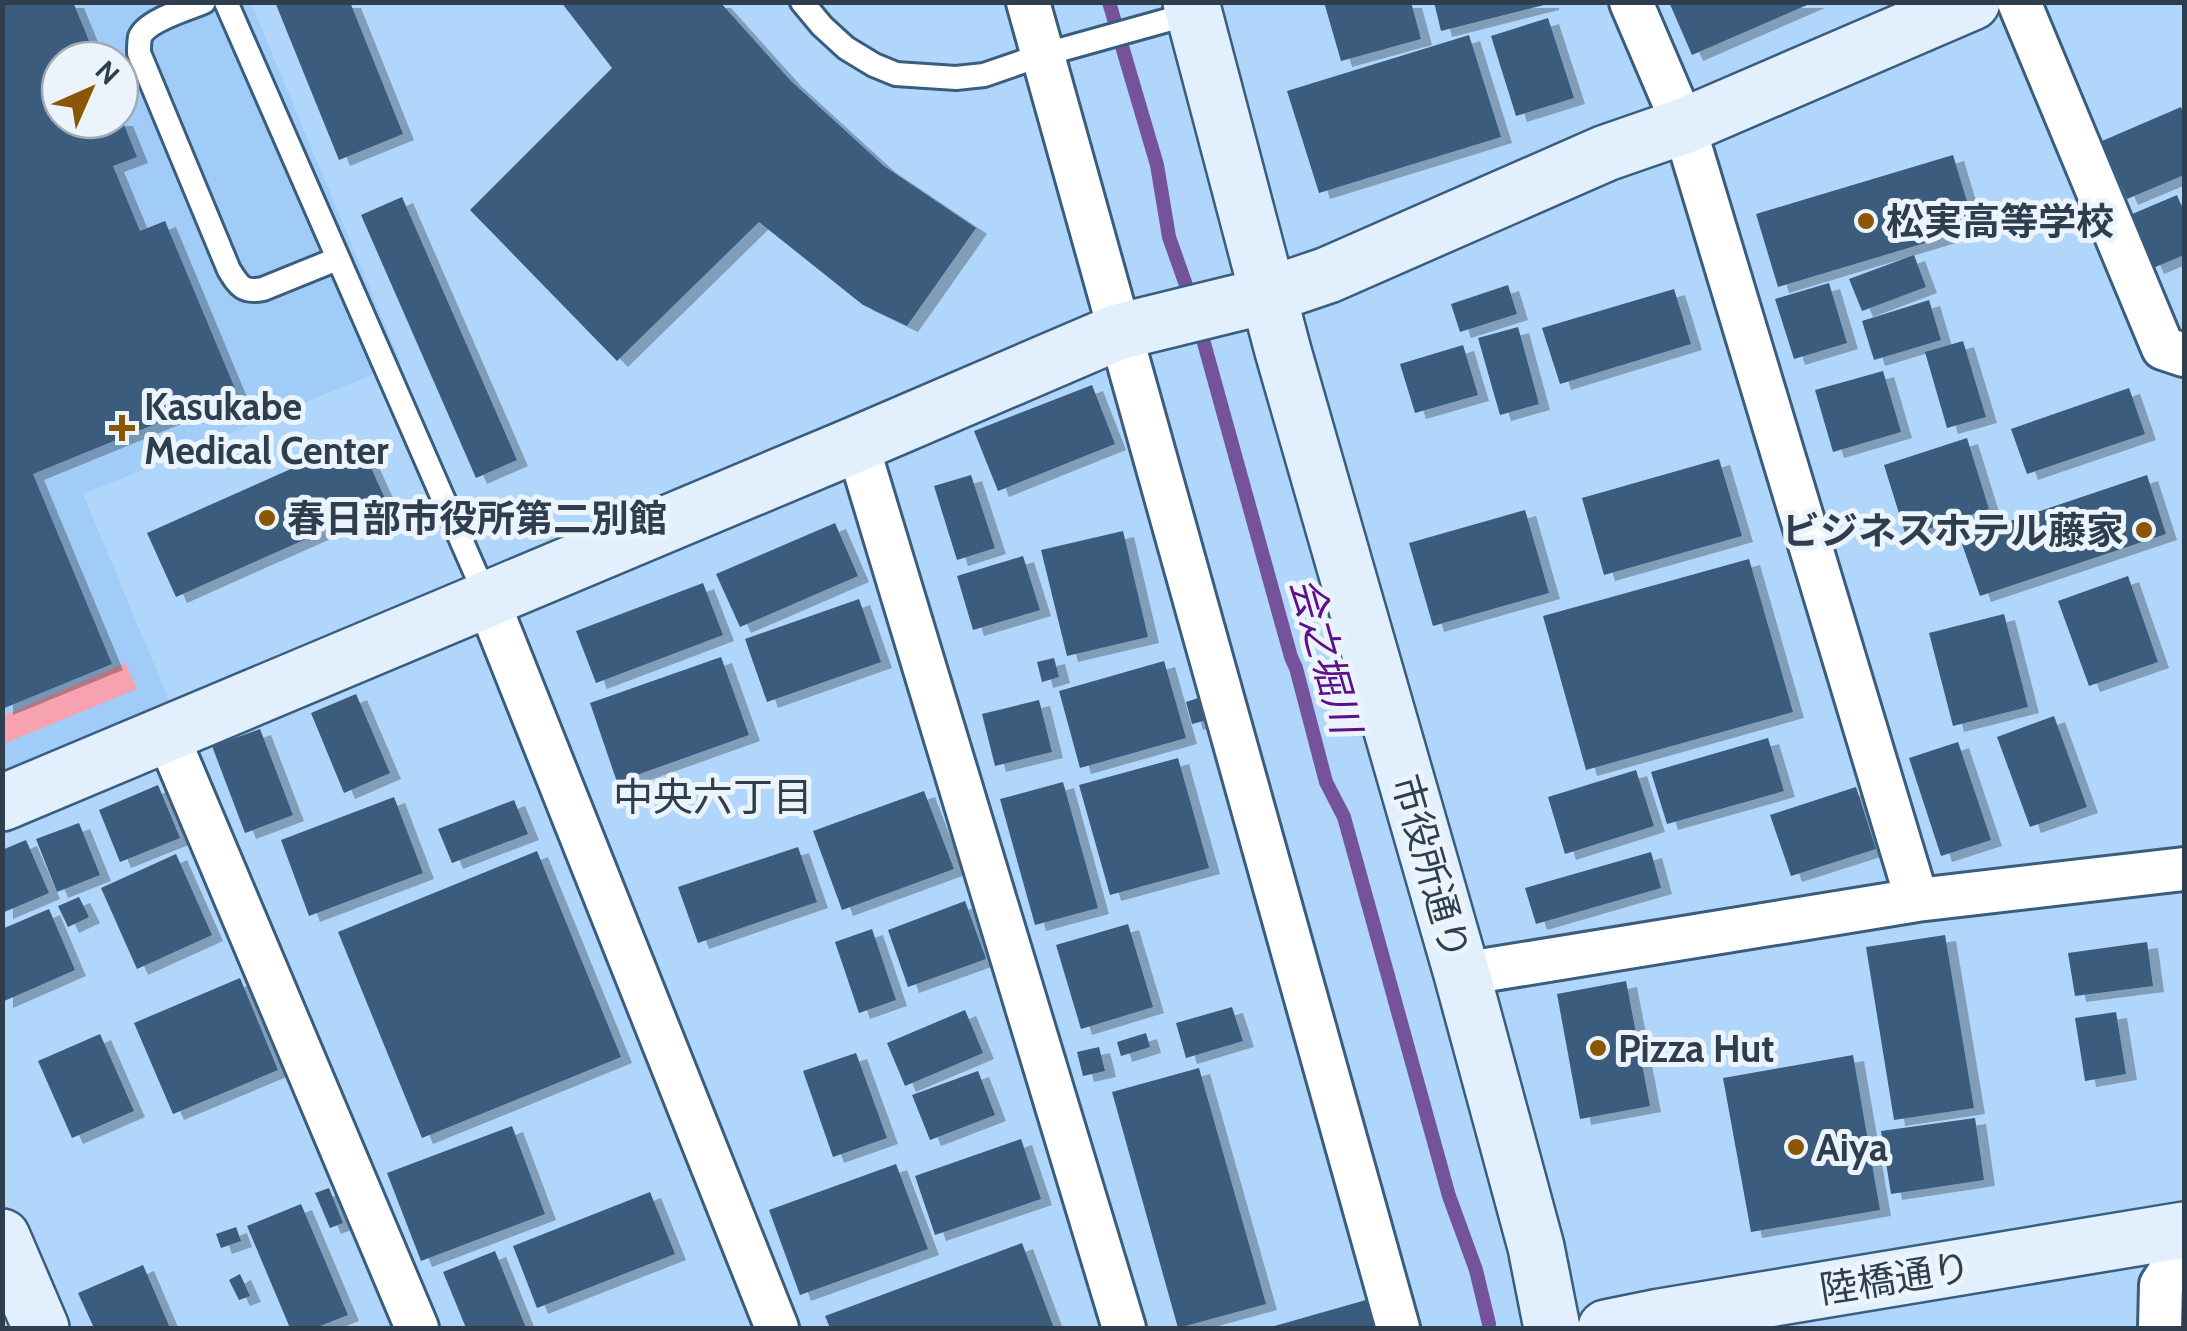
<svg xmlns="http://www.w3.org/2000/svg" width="2187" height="1331" viewBox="0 0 2187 1331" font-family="Cabin,'Noto Sans JP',sans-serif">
<defs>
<filter id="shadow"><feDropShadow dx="11" dy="6" stdDeviation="0" flood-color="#0004"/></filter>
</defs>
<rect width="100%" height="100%" fill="#b0d6fb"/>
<path fill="#a0ccf7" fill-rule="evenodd" d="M3,3H251L401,363L83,494L171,705L3,775ZM60,60H120V120H60Z"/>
<path fill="#f6a2b0" d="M125,663L137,689L3,744V716Z"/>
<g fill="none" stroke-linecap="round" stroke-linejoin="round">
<path stroke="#74539b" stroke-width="14" d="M1109,2L1157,165L1169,237L1193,305
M1199,325L1291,657L1296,668L1326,782L1344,817L1449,1196L1476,1270L1489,1324"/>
</g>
<path fill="#3a5c7c" filter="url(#shadow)" d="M2,2H73L97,60H60V120H122L137,157L113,166L140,231L165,221L236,391L33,474L112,664L2,709Z
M275,2H350L403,134L339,160Z
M561,2H720L791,81L884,166L976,228L907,326L863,305L759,222L617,361L470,210L612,68Z
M1324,2H1411L1421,39L1341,61Z
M1434,2H1548V4L1441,31Z
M1669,2H1814L1692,55Z
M1548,18L1574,98L1516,116L1491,36Z
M1469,35L1501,137L1319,193L1287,91Z
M2181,107L2184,116V175L2127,199L2102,141Z
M1953,155L1975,228L1778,287L1756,214Z
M2177,195L2184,212V255L2153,268L2130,215Z
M402,197L517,460L476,478L361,215Z
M1914,255L1926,287L1862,311L1849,279Z
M1829,283L1847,343L1794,359L1775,299Z
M1508,285L1517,314L1460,332L1451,304Z
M1674,289L1691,344L1560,384L1542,328Z
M1929,300L1941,340L1874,360L1862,321Z
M1518,327L1539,404L1500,415L1478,338Z
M1963,341L1986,417L1947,428L1925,352Z
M1463,345L1478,395L1415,413L1400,364Z
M1883,371L1901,432L1833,452L1815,390Z
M1092,385L1115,444L998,491L974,431Z
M2129,388L2145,434L2027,474L2011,429Z
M1967,438L1989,509L1906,536L1884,465Z
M358,439L387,503L176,597L147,533Z
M1719,459L1742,536L1604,575L1582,498Z
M971,475L995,548L957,560L934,486Z
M2147,475L2166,534L1980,596L1960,538Z
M1525,510L1549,593L1433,626L1409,543Z
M835,523L858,576L740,627L716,574Z
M1123,531L1148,637L1067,656L1041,550Z
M1023,556L1040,610L973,630L957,576Z
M1749,559L1793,712L1586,770L1543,616Z
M2128,576L2158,662L2089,686L2058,601Z
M703,583L723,635L596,683L576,631Z
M859,599L881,662L767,702L745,639Z
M2004,614L2028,707L1953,726L1929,633Z
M721,657L749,735L617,782L590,703Z
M1054,658L1059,677L1042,682L1037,662Z
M1164,661L1186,738L1080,768L1059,691Z
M356,694L390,773L344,793L311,713Z
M1204,696L1211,719L1192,724L1186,702Z
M1039,700L1052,752L995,766L982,714Z
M2054,716L2087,807L2030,827L1997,737Z
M260,729L293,815L245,833L212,746Z
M1768,738L1784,791L1667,824L1651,772Z
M1958,742L1991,840L1941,856L1909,758Z
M1178,758L1209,868L1110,895L1079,785Z
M1636,770L1654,826L1565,854L1548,797Z
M1063,782L1098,908L1035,925L1000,799Z
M158,785L180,838L120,862L99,810Z
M1856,787L1876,849L1791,876L1770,815Z
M924,791L954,869L842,910L813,831Z
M394,797L423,873L309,916L281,840Z
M514,800L528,834L452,863L438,829Z
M79,823L100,875L57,892L36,839Z
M26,840L49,893L2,913V850Z
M798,847L817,902L698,943L678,887Z
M537,851L621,1057L422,1138L338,932Z
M1651,852L1661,888L1536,924L1525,888Z
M176,854L212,935L137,969L101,888Z
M79,897L89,917L68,927L58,906Z
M965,901L986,959L908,987L888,930Z
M49,909L75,970L2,1002V929Z
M1128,924L1153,1007L1081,1029L1056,945Z
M872,929L896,1000L859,1013L835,942Z
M1945,935L1974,1108L1894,1120L1866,947Z
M2147,942L2153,986L2075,996L2068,953Z
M240,978L278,1070L173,1114L134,1023Z
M1626,981L1650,1106L1580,1119L1557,994Z
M1232,1007L1243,1041L1186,1058L1176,1023Z
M965,1010L983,1053L905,1086L887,1043Z
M2116,1012L2126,1074L2085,1081L2075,1018Z
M1146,1033L1150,1047L1121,1056L1117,1042Z
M100,1034L134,1111L72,1138L38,1061Z
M1099,1047L1105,1071L1083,1076L1077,1052Z
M856,1053L887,1138L833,1157L803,1071Z
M1853,1055L1880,1210L1751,1232L1723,1078Z
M1199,1068L1266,1304L1178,1328L1112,1092Z
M978,1071L995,1115L930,1140L912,1095Z
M1975,1118L1984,1180L1891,1194L1881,1131Z
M512,1126L545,1214L421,1261L387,1173Z
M1021,1139L1041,1199L935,1235L915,1176Z
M896,1164L928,1249L800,1295L769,1210Z
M329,1188L343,1223L330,1228L315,1193Z
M650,1192L675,1254L537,1308L513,1246Z
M301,1204L348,1315L315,1328H290L247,1226Z
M236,1227L241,1241L221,1248L216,1234Z
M1022,1243L1054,1328H830L825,1316Z
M495,1251L526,1328H466L443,1272Z
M143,1265L170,1328H94L78,1293Z
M240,1274L250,1296L239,1300L229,1280Z
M1366,1300L1374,1328H1271V1327Z"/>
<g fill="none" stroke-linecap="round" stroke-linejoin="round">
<defs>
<path id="lane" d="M204,2C188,9 147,20 140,37C139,42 139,49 139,53L229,270C239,286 243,293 263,289L337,259
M226,2L487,599
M802,2L822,26L846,48L874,65L896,74L956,78L984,75L1042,55L1193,13"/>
<path id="street" d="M1028,2L1398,1328
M1631,2L1684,126L1917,900
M2019,2L2163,348L2184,355
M857,444L1124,1328
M487,599L777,1328
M167,735L417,1328
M1462,974L1917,900L2184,869
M2160,1328L2161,1285L2184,1250"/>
<path id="secondary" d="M1191,2L1283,351L1462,974L1536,1247L1552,1328
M2,803L857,444L1118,332L1269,295L1328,275L1606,153L1684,126L1972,2
M2,1237L41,1328
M1606,1328L1660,1317L2184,1230"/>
</defs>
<use href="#lane" stroke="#3a5c7d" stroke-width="28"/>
<use href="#street" stroke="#3a5c7d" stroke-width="48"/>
<use href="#secondary" stroke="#3a5c7d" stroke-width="60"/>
<use href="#lane" stroke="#fff" stroke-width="22"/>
<use href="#street" stroke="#fff" stroke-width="42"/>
<use href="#secondary" stroke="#e2effc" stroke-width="55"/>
</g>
<g fill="#8b5605" stroke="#ebf3fb" stroke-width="4">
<circle cx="1866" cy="221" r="10"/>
<path d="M117 413h10v10h10v10h-10v10h-10v-10h-10v-10h10z"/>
<circle cx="267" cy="518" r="10"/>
<circle cx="2144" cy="530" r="10"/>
<circle cx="1598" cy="1048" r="10"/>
<circle cx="1796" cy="1147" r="10"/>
</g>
<g text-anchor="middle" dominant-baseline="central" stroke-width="10" stroke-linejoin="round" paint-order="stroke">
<g font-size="38" font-weight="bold" fill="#2f3e4e" stroke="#ebf3fb" text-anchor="start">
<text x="1886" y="221">松実高等学校</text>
<text x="144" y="406">Kasukabe<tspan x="144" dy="44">Medical Center</tspan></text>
<text x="287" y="518">春日部市役所第二別館</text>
<text x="2124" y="530" text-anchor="end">ビジネスホテル藤家</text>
<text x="1618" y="1048">Pizza Hut</text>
<text x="1816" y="1147">Aiya</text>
</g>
<g font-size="38" fill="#2f3e4e" stroke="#ebf3fb">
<text transform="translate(1431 867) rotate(74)">市役所通り</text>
<text transform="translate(1895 1278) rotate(-9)">陸橋通り</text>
</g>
<g font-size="40" font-style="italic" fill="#5e0f8a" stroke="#ebf3fb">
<text transform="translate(1326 655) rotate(74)">会之堀川</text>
</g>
<g font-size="40" fill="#2f3e4e" stroke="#ebf3fb">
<text x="713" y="796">中央六丁目</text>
</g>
</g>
<rect width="2187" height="1331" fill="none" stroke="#2f3e4e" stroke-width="10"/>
<g transform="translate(90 90) rotate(45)"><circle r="48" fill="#ebf3fb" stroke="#a0abb6" stroke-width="2.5"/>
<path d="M0-8L18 38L0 25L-18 38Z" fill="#8b5605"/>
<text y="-15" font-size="28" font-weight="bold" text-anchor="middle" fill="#2f3e4e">N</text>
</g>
</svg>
